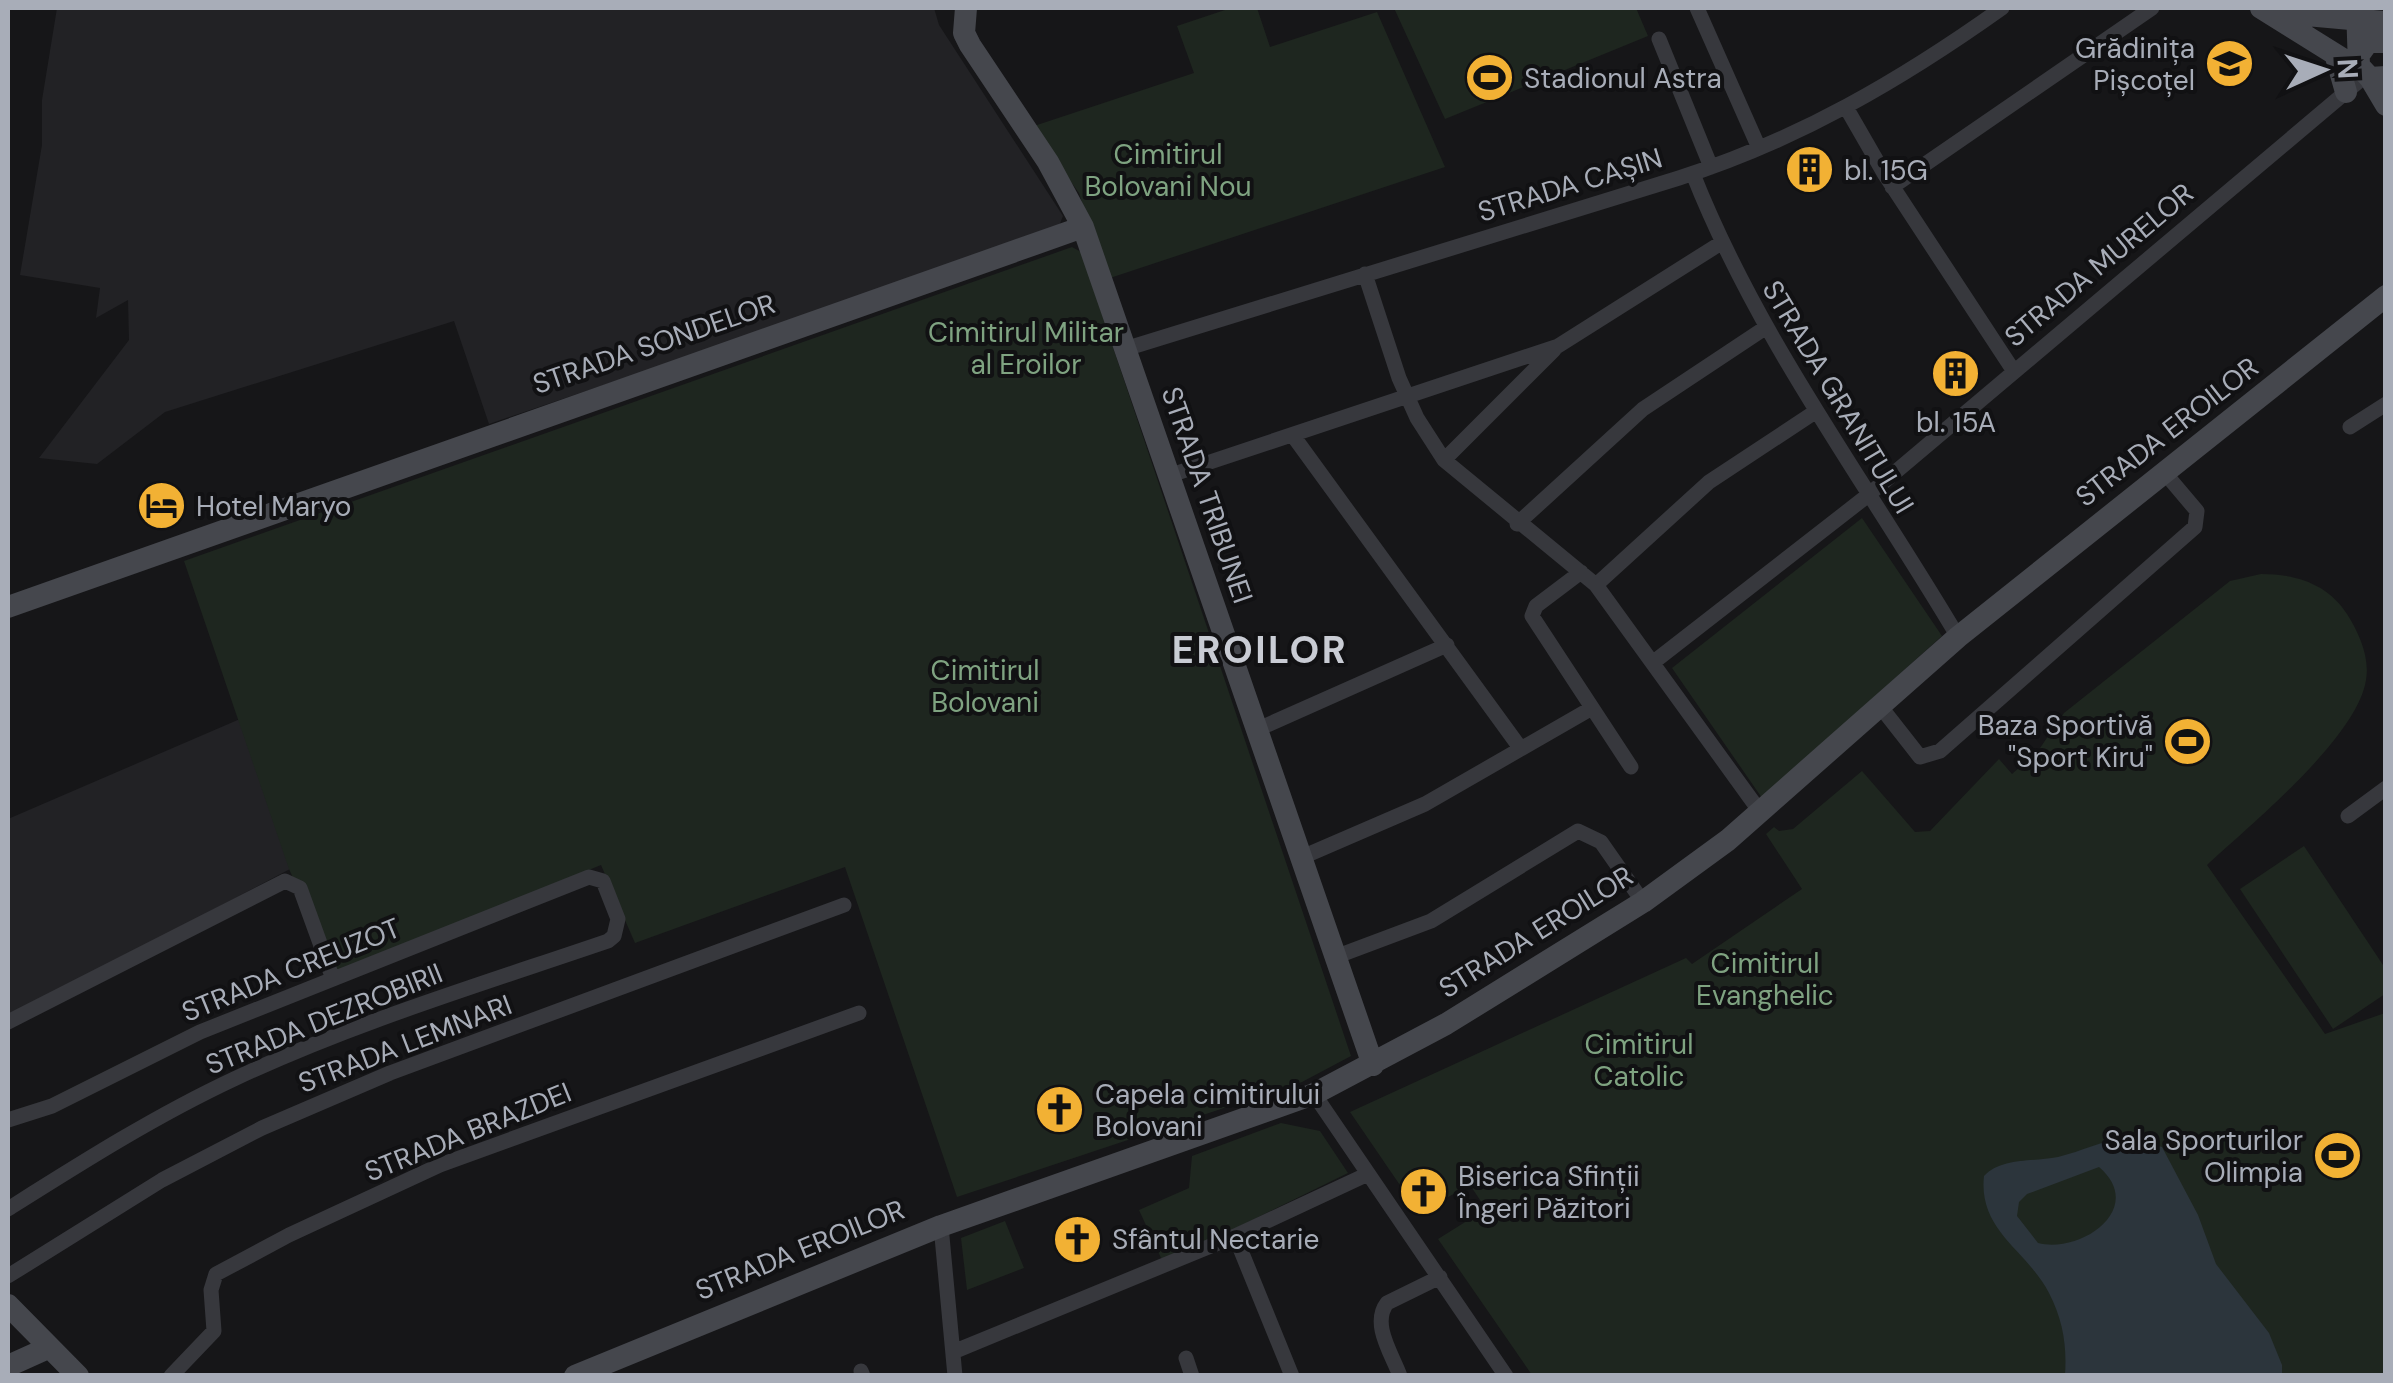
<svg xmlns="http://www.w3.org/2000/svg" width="2393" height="1383" viewBox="0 0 2393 1383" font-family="'DM Sans',sans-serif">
<rect width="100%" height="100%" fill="#161618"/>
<path fill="#222225" d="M57,8H934L939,25L1063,216L1057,231L489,424L454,321L165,412L97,464L39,458L129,340L128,300L96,318L100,288L20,275L42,145V100Z
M240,719L290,869L8,1018V819Z"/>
<path fill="#1e261f" d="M1231,8H1257L1270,47L1377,12L1445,167L1107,279L1079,193L1031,127L1194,73L1177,26Z
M1394,8H1636L1648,36L1445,119Z
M1072,247L1081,252L1351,1056L1302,1082L957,1197L845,867L635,943L601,865L336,973L289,869L184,561Z
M1862,518L1942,636L1762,798L1672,668Z
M2261,574C2296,574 2328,584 2347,614C2359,633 2370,657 2366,680C2357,738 2250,825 2207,865L2325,1034L2385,1013V1375H1532L1438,1239L1486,1209L1470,1185L1419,1213L1350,1112L1686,958L1692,964L1802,889L1766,834L1774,827L1779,831L1793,829L1862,771L1915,832L1930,831L1999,759L2012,774L2038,751L2064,713L2230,581Z
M2304,846L2385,968V994L2333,1029L2240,889Z
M1281,1123L1320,1131L1348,1173L1167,1262L1161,1258L1139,1210L1189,1188L1192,1156Z
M1005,1221L1024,1268L967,1290L961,1238Z"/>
<path fill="#2c353c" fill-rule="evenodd" d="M2126,1137L2162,1147L2198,1215L2216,1264L2269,1333L2282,1365V1375H2065C2067,1346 2063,1320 2049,1293C2027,1250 1978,1231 1984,1176C2002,1157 2034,1162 2058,1157C2082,1151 2102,1141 2126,1137ZM2099,1167C2147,1208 2081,1254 2038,1243L2017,1216L2019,1202L2027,1194Z"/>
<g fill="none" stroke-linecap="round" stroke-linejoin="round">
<path stroke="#37383d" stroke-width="15" d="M1697,8L1759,148
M1659,39L1711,167
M1847,109L1885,175L2013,370
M1693,174C1759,341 1867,483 1958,637
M1892,187L2152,8
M1365,274L1399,378L1417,418L1444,460L1596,585L1761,813
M1125,349L1679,178C1798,140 1901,80 2002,8
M2350,427L2386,404
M1294,437L1521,749
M1444,460L1554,350
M1168,476L1558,346L1721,243
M1517,524L1643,409L1765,328
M1581,572L1536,606L1532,616L1631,767
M1596,585L1709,482L1815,412
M1655,661L1867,496L2365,76
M1880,706L1920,757L1940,751L2195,527L2197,511L2164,472
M1256,730L1447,645
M2348,816L2386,788
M1300,858L1425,804L1592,708
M1335,957L1431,921L1578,831L1601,842L1643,902
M8,1022L285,881L300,888L333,979
M1314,1094L1506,1376
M8,1120L52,1106L200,1032L589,877L603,881L618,919L614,936L608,941C482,984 353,1023 234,1079C155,1116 81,1163 8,1209
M941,1226L955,1376
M1235,1236L1292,1376
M8,1276L162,1180L262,1128L390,1073L844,905
M953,1352L1235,1236L1368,1174
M1186,1358L1192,1376
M861,1371L863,1376
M171,1376L214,1331L211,1290L216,1274L289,1235L440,1165L859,1013
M1400,1376C1392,1354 1371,1324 1387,1303L1440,1277"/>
<path stroke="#45474d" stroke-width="22" d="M966,8L964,33L970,45L1048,162L1083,227L1373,1065
M2261,8L2362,71
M2357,8L2359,66L2370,78L2386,77
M2272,12L2384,22
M2358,56L2368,42H2386
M2336,57L2346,92
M2370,78L2386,105
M8,607L1083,227
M8,1305L78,1376
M8,1366L48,1348
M575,1376L941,1226L1314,1094L1446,1024L1643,902L1728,840L1958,637L2386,296"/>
</g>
<defs>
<symbol id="school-disc" viewBox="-11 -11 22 22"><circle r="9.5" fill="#f2b134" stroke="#111113"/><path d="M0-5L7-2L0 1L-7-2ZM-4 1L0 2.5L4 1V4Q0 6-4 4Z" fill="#111"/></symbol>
<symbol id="stadium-disc" viewBox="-11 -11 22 22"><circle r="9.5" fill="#f2b134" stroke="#111113"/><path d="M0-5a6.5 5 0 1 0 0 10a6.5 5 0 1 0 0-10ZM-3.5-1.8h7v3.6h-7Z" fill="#111"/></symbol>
<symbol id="building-disc" viewBox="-11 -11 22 22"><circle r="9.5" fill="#f2b134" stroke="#111113"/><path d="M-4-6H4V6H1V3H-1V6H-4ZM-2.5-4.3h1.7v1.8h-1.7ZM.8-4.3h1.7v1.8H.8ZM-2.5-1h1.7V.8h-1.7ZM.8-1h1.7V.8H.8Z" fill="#111"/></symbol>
<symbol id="hotel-disc" viewBox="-11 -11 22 22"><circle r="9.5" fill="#f2b134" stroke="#111113"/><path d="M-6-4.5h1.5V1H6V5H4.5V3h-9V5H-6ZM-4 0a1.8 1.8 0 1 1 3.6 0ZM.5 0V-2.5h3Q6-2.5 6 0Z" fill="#111"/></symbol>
<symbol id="church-disc" viewBox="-11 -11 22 22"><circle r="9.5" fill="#f2b134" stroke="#111113"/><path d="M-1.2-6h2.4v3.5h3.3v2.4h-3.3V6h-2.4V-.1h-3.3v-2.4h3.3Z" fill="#111"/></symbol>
</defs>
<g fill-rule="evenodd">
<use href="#school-disc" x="2202" y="36" width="55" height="55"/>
<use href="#stadium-disc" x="1462" y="50" width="55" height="55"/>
<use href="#building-disc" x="1782" y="142" width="55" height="55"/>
<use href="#building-disc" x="1928" y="346" width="55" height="55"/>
<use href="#hotel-disc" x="134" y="478" width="55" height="55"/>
<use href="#stadium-disc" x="2160" y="714" width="55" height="55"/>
<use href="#church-disc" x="1032" y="1082" width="55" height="55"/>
<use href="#stadium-disc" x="2310" y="1128" width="55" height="55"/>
<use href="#church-disc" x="1396" y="1164" width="55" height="55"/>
<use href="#church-disc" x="1050" y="1212" width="55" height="55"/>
</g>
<g text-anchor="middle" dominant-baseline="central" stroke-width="8" stroke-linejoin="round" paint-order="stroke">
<g font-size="28" fill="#a8adb8" stroke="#111113" text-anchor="start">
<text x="2195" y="48" text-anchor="end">Grădinița<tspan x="2195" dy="32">Pișcoțel</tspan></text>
<text x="1524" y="78">Stadionul Astra</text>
<text x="1844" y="170">bl. 15G</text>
<text x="1956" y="422" text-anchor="middle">bl. 15A</text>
<text x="196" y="506">Hotel Maryo</text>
<text x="2153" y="725" text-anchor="end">Baza Sportivă<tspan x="2153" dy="32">"Sport Kiru"</tspan></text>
<text x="1095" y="1094">Capela cimitirului<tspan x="1095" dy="32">Bolovani</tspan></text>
<text x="2303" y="1140" text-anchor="end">Sala Sporturilor<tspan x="2303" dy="32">Olimpia</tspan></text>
<text x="1458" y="1176">Biserica Sfinții<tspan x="1458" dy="32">Îngeri Păzitori</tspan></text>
<text x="1112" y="1239">Sfântul Nectarie</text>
</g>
<g font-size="28" fill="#7fa381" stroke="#111113">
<text x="1168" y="154">Cimitirul<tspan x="1168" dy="32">Bolovani Nou</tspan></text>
<text x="1026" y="332">Cimitirul Militar<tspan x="1026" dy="32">al Eroilor</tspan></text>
<text x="985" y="670">Cimitirul<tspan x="985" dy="32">Bolovani</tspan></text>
<text x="1765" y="963">Cimitirul<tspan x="1765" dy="32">Evanghelic</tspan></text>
<text x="1639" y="1044">Cimitirul<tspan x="1639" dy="32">Catolic</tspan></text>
</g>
<g font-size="28" fill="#a8adb8" stroke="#111113">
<text transform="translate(1570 185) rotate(-17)">STRADA CAȘIN</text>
<text transform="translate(2099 265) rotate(-40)">STRADA MURELOR</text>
<text transform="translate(654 344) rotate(-19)">STRADA SONDELOR</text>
<text transform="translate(1838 397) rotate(59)">STRADA GRANITULUI</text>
<text transform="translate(2167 432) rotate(-38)">STRADA EROILOR</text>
<text transform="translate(1207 495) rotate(71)">STRADA TRIBUNEI</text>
<text transform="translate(1536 932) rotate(-32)">STRADA EROILOR</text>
<text transform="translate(291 970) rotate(-22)">STRADA CREUZOT</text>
<text transform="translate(324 1019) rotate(-22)">STRADA DEZROBIRII</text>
<text transform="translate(405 1044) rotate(-21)">STRADA LEMNARI</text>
<text transform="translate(468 1132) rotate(-22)">STRADA BRAZDEI</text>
<text transform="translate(800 1250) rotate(-22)">STRADA EROILOR</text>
</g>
<g font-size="38" font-weight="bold" letter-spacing="2.5" fill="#c9ccd4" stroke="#111113">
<text x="1260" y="650">EROILOR</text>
</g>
</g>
<rect width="2393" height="1383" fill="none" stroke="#a8adb8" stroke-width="20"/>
<g transform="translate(2323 70) rotate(87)" stroke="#111113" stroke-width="8" paint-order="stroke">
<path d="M0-8L18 38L0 25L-18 38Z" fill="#a8adb8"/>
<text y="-15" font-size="28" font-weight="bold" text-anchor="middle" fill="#a8adb8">N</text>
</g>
</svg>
